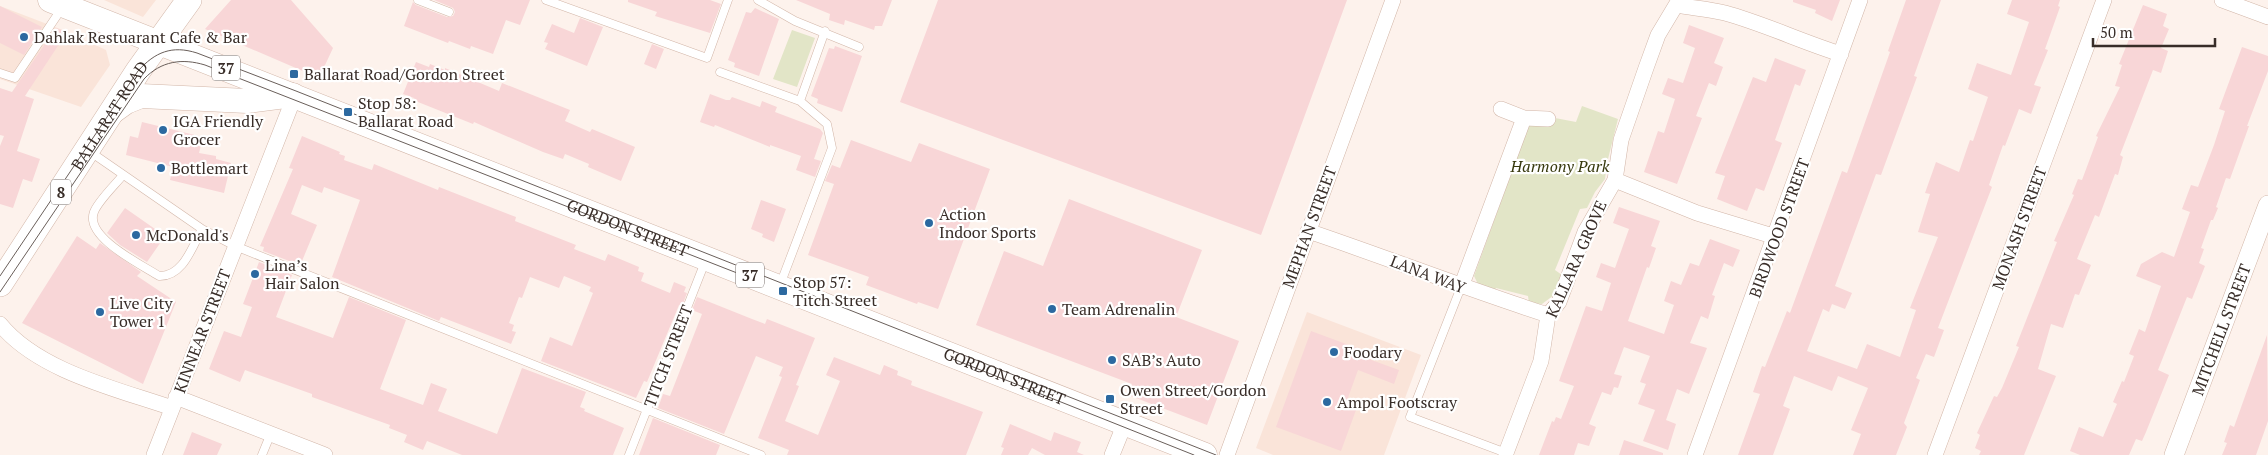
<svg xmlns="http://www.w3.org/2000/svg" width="2268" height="455" viewBox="0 0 2268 455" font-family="'PT Serif',serif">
<rect width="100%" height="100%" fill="#fdf2ec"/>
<path fill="#fae4d9" d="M104,0H156L143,17Z
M0,6L68,32L106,50L110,65L81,107L0,79Z
M1307,312L1421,355L1384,455H1273L1256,448Z"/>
<path fill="#e2e5c7" d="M792,30L815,38L797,87L773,79Z
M1582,106L1618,119L1607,163L1605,179L1595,192L1587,208L1580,209L1555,270L1562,275L1554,295L1542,304L1529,303L1528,296L1496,288L1493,294L1479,286L1474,276L1529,124L1555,118L1576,122Z"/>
<path fill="#f8d6d7" d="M231,0H291L333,48L319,78L205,29Z
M434,0H530L520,25L506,20L493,54L471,46L470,49L449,41L448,43L404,26L413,2L416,5L447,17L453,16L455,12L453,8Z
M628,0H710L721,4L710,33L655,16L657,12L628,2Z
M796,0H892L882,26H875L874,30L845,20L844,25L829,20L830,14Z
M938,0H1347L1261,235L900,102Z
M1793,0H1840L1832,21L1815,13L1816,10L1793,2Z
M1906,0H1941L1914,76L1917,77L1881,175L1876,174L1835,286L1852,293L1845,309L1832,304L1829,312L1823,309L1807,351L1857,369L1867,344L1900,357L1916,310L1910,308L1938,237L1918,232L1930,194L1925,193L1936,162L1959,172L1970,140L1973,141L1988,97L1968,89L1977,63L2011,75L2029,22L2007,14L2012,0H2060L2058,6L2060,7L2045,49L2048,50L2034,85L2041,87L2031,114L2019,109L2005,146L2003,145L1989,185L1992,187L1938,328L1944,330L1934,357L1926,354L1916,378L1920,380L1904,423L1907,427L1896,455H1853L1861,434L1851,430L1868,388L1838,376L1832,391L1794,376L1783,406L1790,409L1773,455H1738L1760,394L1753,392L1762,366L1765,367L1787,311L1790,313L1842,171L1847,173L1890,52L1888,51Z
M2143,5L2167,14L2163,26L2169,29L2161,48L2168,51L2161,73L2153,70L2120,155L2123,157L2118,175L2115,174L2099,217L2095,215L2077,259L2091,265L2079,295L2075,294L2063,328L2051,324L2038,369L2056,376L2024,455H1979L1981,451L1975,448L1980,435L1977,433L1994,396L1997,397L2002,388L2019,347L2016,346L2057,242L2054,241L2074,195L2072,194L2078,179L2082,180L2098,137L2096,136L2120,87L2115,86L2122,65L2119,64Z
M0,6L42,27L24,55L0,43Z
M755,8L779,19L759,76L734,67L735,63L728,60L746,12L751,13Z
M580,18L603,27L587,66L545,49L548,43L544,42L552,24L574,33Z
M1689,25L1724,38L1714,63L1723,67L1716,86L1709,83L1696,116L1702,118L1677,184L1644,172L1658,131L1664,133L1675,99L1662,94L1668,78L1683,83L1695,48L1683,43Z
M56,28L67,32L25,96L34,99L17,151L40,159L32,182L23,179L13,208L0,204V146L4,136L0,135V88L12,92Z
M652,44L664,49L656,69L644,64Z
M835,46L862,56L842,112L817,103L818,99L811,96L829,48L834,49Z
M2242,47L2268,56V71L2247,126H2249L2230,179L2226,178L2216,207L2218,208L2213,220H2211L2201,248L2204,249L2199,263L2205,266L2192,299L2187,297L2158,370L2169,375L2146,432L2142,441L2136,439L2129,455H2080L2070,451L2079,427L2103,437L2117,404L2113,402L2122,381L2124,382L2134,356L2129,354L2139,329L2145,332L2161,286L2136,276L2141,264L2162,252L2174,257L2190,212L2182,209L2191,185L2198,187L2214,145L2225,111L2219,109Z
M1775,58L1806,70L1800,86L1795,84L1775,140L1782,143L1764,191L1756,188L1747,211L1717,199L1725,176L1715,173L1753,77L1766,82Z
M416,62L429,67L430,64L445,70V68L499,91L502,83L525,92L570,110L565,121L590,132L592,129L635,147L621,181L588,167L589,164L565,154L563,159L543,152L483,126L474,122L473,124L413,100L414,98L403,94Z
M710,94L726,100H730L732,97L760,107L762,101L777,107L775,112L820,129L823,133L814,159L821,161L815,177L796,170L801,156L770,145V147L715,125L714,127L700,122Z
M142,122L203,137L199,153L216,156V159L231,163L224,193L170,180L173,167L126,155L130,136L138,138Z
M302,136L340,152L339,154L345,156L344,160L372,170L374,164L438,190L439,187L516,217L515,221L576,245L574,249L605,261L608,254L639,267L638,271L644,273L641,281L670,293L674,282L686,287L684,292L687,293L682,306L679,305L647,382L644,381L636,398L541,361L550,337L572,346L593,293L589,291L591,287L564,276L559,288L530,277L522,298L519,297L509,323L514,325L512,331L516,332L511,344L441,317L439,321L332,277L360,200L324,187L322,193L302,185L291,214L317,225L302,261L298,260L297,264L263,251L264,247L260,246L293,169L289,168Z
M851,140L911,162L919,143L990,169L938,309L918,302L917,304L866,285L869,277L808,255L834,184L825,181L832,165L840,168Z
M1069,199L1202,250L1176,317L1239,341L1207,425L1128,395L1132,384L976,325L1004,251L1043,266Z
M761,200L786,209L774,242L762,237L763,234L751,229Z
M1619,207L1660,221L1651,246L1656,248L1649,268L1647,267L1628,321L1664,334L1674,305L1664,301L1671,281L1681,285L1690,263L1699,266L1710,239L1740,250L1733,267L1724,263L1712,295L1715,296L1708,319L1701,316L1690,343L1707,348L1689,394L1677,389L1666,420L1676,424L1668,450L1643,441L1655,410L1638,404L1646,384L1640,382L1650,356L1624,347L1614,374L1622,376L1618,388L1614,387L1611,395L1602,392L1589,424L1596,427L1589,446L1578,443L1574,455H1539L1552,421L1554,422L1556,417L1561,419L1574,386L1559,381L1586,306L1602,311L1611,283L1596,277L1601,263L1615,268L1629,229L1613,223Z
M125,208L165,236L147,262L120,245L107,233Z
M77,236L96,249L100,243L141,272L137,276L176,302L143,384L22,323Z
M259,262L292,275L276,317L333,338L349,297L406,320L380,389L423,405L431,383L447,389L438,411L497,434L522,368L586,392L580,407L585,409L584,411L624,428L613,455H462L427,441L423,450L404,442L407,435L389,428L390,425L312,397V394L245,370L240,382L209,369L224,331L241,337L252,307L243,304Z
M697,297L752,319L765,324L767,319L815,338L796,385L799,386L785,421L818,435L840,381L826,375L834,357L880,375L884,365L898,371L897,375L912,381L911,385L983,412L966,455H787L789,450L758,438L782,377L779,376L783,367L756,356L724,434L658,408L663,394L670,396L702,314L692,310Z
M1311,331L1365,351L1363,357L1399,370L1394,384L1358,370L1345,406L1356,410L1341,451L1276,427Z
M2267,335L2268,421L2256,455H2222L2227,443L2224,442L2230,425L2234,427Z
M653,418L720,445L716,455H639Z
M1010,424L1051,441L1054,432L1081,442L1077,452L1084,455H1045L1032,448L1028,455H1001L1004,448L1001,447Z
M192,432L222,444L217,455H183Z
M1624,440L1663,453V455H1619Z"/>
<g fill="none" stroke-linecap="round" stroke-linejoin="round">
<defs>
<path id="service" d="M418,0L449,12
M546,0L707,58L728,0
M758,0L795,21L859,47
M720,72L800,101
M0,73L15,78L62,8
M89,151L202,229L235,246L761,455
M123,175C115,185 98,201 94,212C84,237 142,265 159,276C183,277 192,247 202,229
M780,285L832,148L827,124L800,101L825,31
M1461,287L1410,417L1509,454
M262,455L271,433
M629,455L705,262"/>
<path id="minor" d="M2222,0L2268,17
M1501,109L1524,118L1548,119
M1615,180L1697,213L1776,237
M1308,231C1388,258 1467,289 1548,315
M1461,287L1524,118
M0,324C38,371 117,389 172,408
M176,397L325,455
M1506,453L1541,361L1548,315L1559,302L1585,232L1615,180L1621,140L1646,68L1658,35L1676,5C1692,8 1709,9 1725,13C1765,24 1802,42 1841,54
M154,455L295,95
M1112,455L1125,423
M1227,455L1393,0
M1695,455L1860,0
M1935,455L2104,0"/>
<g id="tertiary">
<path id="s1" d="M2174,455L2268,205"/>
</g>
<g id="primary">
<path id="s2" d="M50,0L1205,455"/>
<path d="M112,112L126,102L141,96L247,101L293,95"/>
</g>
<g id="trunk">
<path id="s3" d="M0,284L138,71L189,0"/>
</g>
</defs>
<use href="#service" stroke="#d2b6a8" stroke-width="9"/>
<use href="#minor" stroke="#d2b6a8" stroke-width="16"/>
<use href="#tertiary" stroke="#d2b6a8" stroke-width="20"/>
<use href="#primary" stroke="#d2b6a8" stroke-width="25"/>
<use href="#trunk" stroke="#d2b6a8" stroke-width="26"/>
<use href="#service" stroke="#fff" stroke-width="8"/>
<use href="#minor" stroke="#fff" stroke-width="15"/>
<use href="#tertiary" stroke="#fff" stroke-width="19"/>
<use href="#primary" stroke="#fff" stroke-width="24"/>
<use href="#trunk" stroke="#fff" stroke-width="25"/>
<path stroke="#6a5f5a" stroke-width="1" d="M0,276L138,71C155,52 172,45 197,53L296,91L1216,455
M0,292L144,79C161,61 182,58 205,65L755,280
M953,359L1194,455"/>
</g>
<g fill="#2c69a0" stroke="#fff" stroke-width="2">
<circle cx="24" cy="37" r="5"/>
<rect x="289" y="69" width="10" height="10" rx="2.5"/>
<rect x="343" y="107" width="10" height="10" rx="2.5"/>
<circle cx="163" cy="130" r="5"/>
<circle cx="161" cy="168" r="5"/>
<circle cx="929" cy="223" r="5"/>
<circle cx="136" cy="235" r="5"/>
<circle cx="255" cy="274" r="5"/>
<rect x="778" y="286" width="10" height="10" rx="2.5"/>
<circle cx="1052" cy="309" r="5"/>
<circle cx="100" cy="312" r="5"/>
<circle cx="1334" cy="352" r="5"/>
<circle cx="1112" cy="360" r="5"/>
<rect x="1105" y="394" width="10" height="10" rx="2.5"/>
<circle cx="1327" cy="402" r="5"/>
</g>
<g text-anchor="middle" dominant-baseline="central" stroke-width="4.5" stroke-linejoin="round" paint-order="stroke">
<g fill="#fff" stroke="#746c68" stroke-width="1">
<rect x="212" y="55.5" width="28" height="25" rx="4"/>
<rect x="51" y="179.5" width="20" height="25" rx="4"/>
<rect x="736" y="262.5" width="28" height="25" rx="4"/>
</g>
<g font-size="15" font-weight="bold" fill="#382d28">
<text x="226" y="68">37</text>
<text x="61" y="192">8</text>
<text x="750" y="275">37</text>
</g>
<g font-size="16" fill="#382d28" stroke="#fff" text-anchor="start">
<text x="34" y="37">Dahlak Restuarant Cafe &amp; Bar</text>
<text x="304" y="74">Ballarat Road/Gordon Street</text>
<text x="358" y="103">Stop 58:<tspan x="358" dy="18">Ballarat Road</tspan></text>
<text x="173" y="121">IGA Friendly<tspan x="173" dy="18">Grocer</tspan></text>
<text x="171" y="168">Bottlemart</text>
<text x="939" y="214">Action<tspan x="939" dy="18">Indoor Sports</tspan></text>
<text x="146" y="235">McDonald's</text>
<text x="265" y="265">Lina’s<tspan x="265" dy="18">Hair Salon</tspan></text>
<text x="793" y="282">Stop 57:<tspan x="793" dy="18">Titch Street</tspan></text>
<text x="110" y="303">Live City<tspan x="110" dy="18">Tower 1</tspan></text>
<text x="1062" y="309">Team Adrenalin</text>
<text x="1344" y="352">Foodary</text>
<text x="1122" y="360">SAB’s Auto</text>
<text x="1120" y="390">Owen Street/Gordon<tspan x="1120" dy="18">Street</tspan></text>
<text x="1337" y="402">Ampol Footscray</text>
</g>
<g font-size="16" fill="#382d28" stroke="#fff">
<text stroke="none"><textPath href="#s3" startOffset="201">BALLARAT ROAD</textPath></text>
<text stroke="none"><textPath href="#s2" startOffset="621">GORDON STREET</textPath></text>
<text transform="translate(1309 227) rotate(-70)">MEPHAN STREET</text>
<text transform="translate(1779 228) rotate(-70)">BIRDWOOD STREET</text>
<text transform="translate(2019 228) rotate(-70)">MONASH STREET</text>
<text transform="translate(1576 259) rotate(-66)">KALLARA GROVE</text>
<text transform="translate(1428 274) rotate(21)">LANA WAY</text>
<text stroke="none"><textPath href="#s1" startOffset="134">MITCHELL STREET</textPath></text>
<text transform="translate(202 331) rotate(-69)">KINNEAR STREET</text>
<text transform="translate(668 356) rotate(-69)">TITCH STREET</text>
<text stroke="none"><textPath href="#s2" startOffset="1026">GORDON STREET</textPath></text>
</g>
<g font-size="16" font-style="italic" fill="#37390d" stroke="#fff">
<text x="1560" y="166">Harmony Park</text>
</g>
</g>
<path d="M2093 38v8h122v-8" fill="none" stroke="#382d28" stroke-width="2.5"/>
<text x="2100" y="38" font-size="15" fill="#382d28" stroke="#ffffff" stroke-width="4" paint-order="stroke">50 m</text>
</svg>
